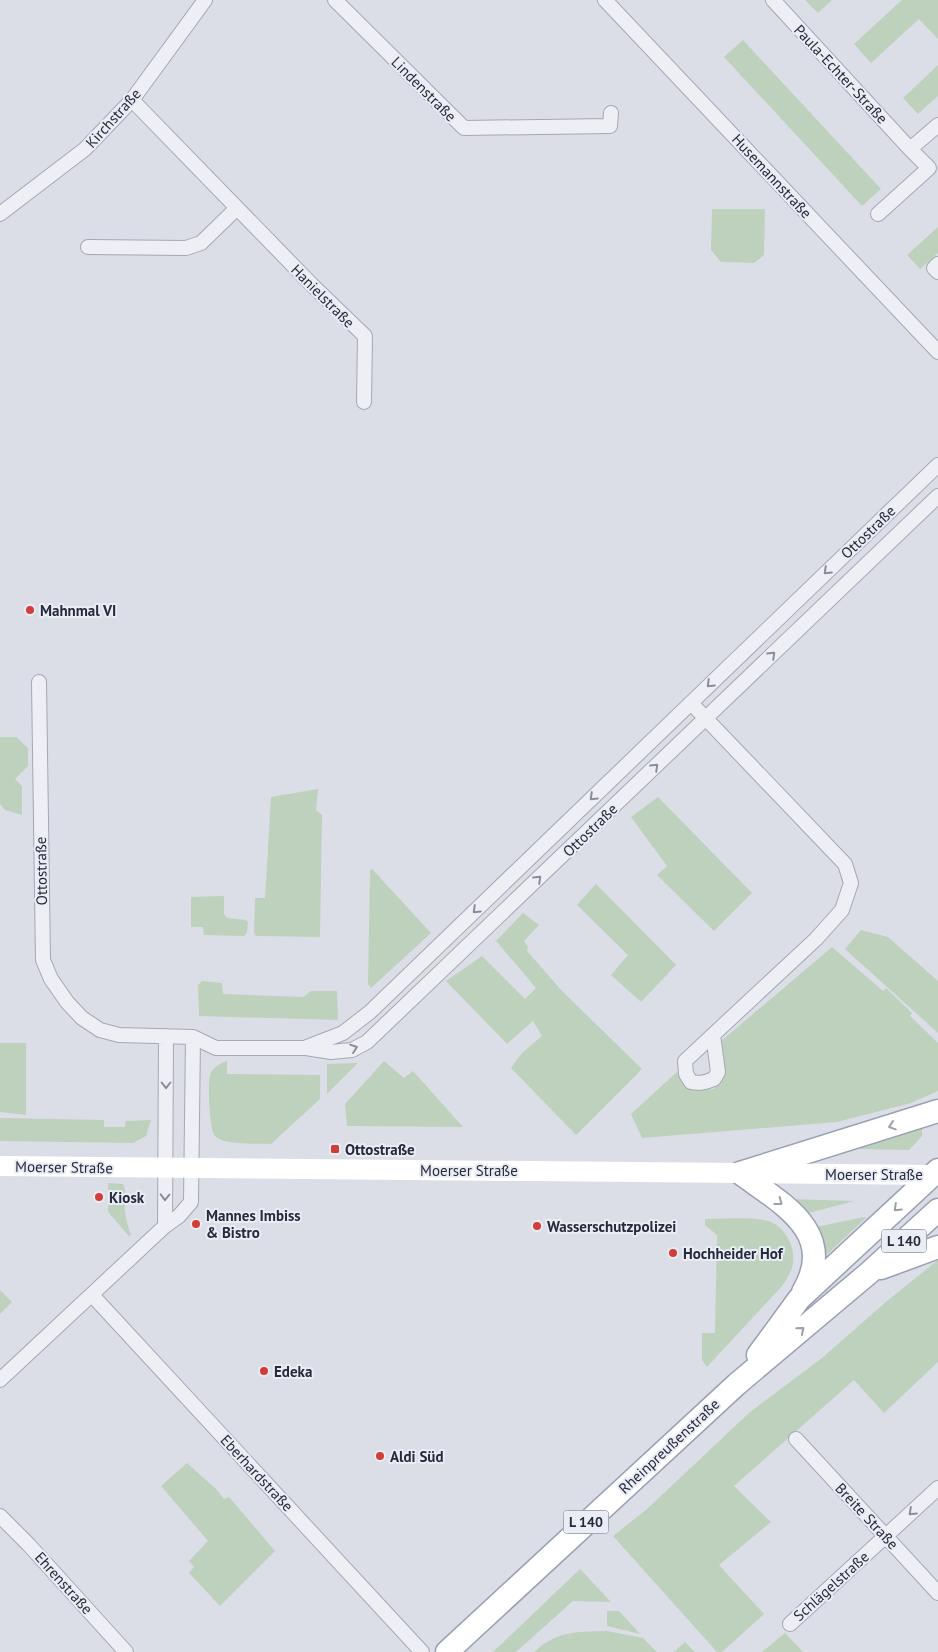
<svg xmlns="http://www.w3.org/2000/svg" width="938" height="1652" viewBox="0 0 938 1652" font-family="'PT Sans',sans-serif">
<rect width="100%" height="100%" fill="#dbdee7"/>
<path fill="#bed1bc" d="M805,0H832L818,13Z
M902,0H938V39L919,19L871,63L854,44Z
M743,40L881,189L862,206L724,57Z
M938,65V96L918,114L903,98Z
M712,209H765L764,255L754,263L721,262L711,250Z
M938,227V253L920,269L907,255Z
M0,737H16L28,748V766L15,779L22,786V815L5,810L0,804Z
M318,789L316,810L322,815L320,937L256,936L254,933L255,898H265L271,797Z
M658,797L752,893L714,931L657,875L667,866L631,817Z
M372,869L431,933L371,988L368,984L370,870Z
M596,884L676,965L641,1002L611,975L628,955L577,905Z
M224,896V914L227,918L246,920L248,922L247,933L244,936L204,935L203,927H191V897Z
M523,913L539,925L524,941L528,947L527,951L562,991L642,1069L576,1135L511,1068L522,1053L542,1036L533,1021L507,1044L446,981L482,956L525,999L536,988L496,941Z
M861,930L888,937L938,981V1033L845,949Z
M832,947L883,991L886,988L912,1013L910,1016L938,1043V1091L911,1103L837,1122L642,1138L631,1114L679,1070L689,1088L714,1089L722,1073L720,1042Z
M202,981L222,983L223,994L303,997L311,991H337L338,1020L199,1016L198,985Z
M0,1043H26V1115L0,1112Z
M227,1061V1074L320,1075V1099L271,1144C258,1143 224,1146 215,1136C209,1130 207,1079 211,1072C215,1066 221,1063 227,1061Z
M384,1061L404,1078L413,1071L463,1127L347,1126L345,1104Z
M358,1063L327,1094V1064Z
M0,1118L104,1120V1127H125L126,1121L151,1120L146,1136L133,1143L0,1141Z
M922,1128V1136L909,1150L854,1149Z
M108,1183L123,1184C127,1192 124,1202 125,1212C126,1220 128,1227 131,1235L129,1236L108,1212Z
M790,1199L854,1201L805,1214Z
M864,1217L866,1218L823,1258L816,1227Z
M705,1219C722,1219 756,1216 771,1222C788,1230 797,1251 792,1268C790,1274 786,1280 783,1285L707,1367L702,1360V1333H715L717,1235L705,1225Z
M938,1260V1362L884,1413L854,1380L734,1486L771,1522L719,1565L764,1614L722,1652H717L613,1536L647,1509L750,1412L822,1358L887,1301Z
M0,1290L12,1302L0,1314Z
M187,1463L216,1489L224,1499L229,1497L275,1551L220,1606L189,1573L194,1567L189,1561L208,1541L161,1486Z
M580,1569L611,1602L573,1601L516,1652H493Z
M607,1611H619L640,1634L607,1626Z
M607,1631L643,1638L657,1652H534C558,1630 577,1632 607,1631Z
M785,1633L803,1652H762Z
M685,1642L695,1652H674L675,1651Z"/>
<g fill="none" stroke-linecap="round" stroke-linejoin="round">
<defs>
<path id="street" d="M335,0L464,128L610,126L611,113
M605,0L938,352
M773,0L910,149L938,125
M132,100L312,285L365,336L364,402
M0,214L85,149L132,100L205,0
M878,214L929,168L910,149
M88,247L186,248L201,243L237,208
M938,264L934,268L938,272
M39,682L43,960L51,979L67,1002L82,1018L100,1030L119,1035L193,1037L216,1048H306L331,1052L352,1050L367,1042L938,496
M691,703L845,864L851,883L842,910L816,939L685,1061L686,1074L691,1082C700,1084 706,1082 714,1079L718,1072L713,1035
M307,1047L343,1033L370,1012L938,465
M165,1226L166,1036
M92,1295L422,1652
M0,1380L165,1226L179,1216L191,1202L193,1037
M796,1439L938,1593
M0,1516L29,1545L126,1652
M790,1624L938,1488"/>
<path id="primary" d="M740,1173L938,1111
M740,1173C782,1204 838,1232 803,1292
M881,1268L938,1247
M758,1355L799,1299L938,1170
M447,1652L737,1384L870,1272L938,1210"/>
</defs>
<use href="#street" stroke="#a4a8b4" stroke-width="16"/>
<use href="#primary" stroke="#9aa0b3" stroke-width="25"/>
<use href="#street" stroke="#eeeff5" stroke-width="14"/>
<path stroke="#fff" stroke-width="20" d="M0,1166L938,1175"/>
<use href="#primary" stroke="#fff" stroke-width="22"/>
</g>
<defs><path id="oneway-chevron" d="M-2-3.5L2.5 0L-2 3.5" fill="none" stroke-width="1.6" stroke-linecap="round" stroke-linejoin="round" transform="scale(1.25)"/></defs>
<g stroke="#8a8c99">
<use href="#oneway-chevron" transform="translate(827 571) rotate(136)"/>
<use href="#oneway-chevron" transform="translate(772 655) rotate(-44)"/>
<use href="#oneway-chevron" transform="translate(710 684) rotate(136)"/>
<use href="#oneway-chevron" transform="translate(655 767) rotate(-44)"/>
<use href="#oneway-chevron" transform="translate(593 797) rotate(136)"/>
<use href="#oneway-chevron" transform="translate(538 879) rotate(-44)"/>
<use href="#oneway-chevron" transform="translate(476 910) rotate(136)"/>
<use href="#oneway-chevron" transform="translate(354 1048) rotate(-19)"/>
<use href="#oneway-chevron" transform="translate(166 1085) rotate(90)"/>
<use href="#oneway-chevron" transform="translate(165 1197) rotate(91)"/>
<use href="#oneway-chevron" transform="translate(912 1512) rotate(137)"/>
</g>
<g stroke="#9d9fa8">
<use href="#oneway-chevron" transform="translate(892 1126) rotate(162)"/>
<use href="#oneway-chevron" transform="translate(779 1202) rotate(37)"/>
<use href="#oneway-chevron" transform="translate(897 1208) rotate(137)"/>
<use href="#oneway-chevron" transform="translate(801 1330) rotate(-40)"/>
</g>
<g fill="#d33c39" stroke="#ebedf4" stroke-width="2">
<circle cx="30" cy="610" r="5"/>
<rect x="330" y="1144" width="10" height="10" rx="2.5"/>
<circle cx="99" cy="1197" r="5"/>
<circle cx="196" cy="1224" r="5"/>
<circle cx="537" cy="1226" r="5"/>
<circle cx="673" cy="1253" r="5"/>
<circle cx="264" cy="1371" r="5"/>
<circle cx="380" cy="1456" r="5"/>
</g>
<g text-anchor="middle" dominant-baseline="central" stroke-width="4" stroke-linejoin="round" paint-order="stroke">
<g fill="#ebedf4" stroke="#606474" stroke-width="1">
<rect x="881.5" y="1229.5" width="45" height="23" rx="4"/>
<rect x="563.5" y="1510.5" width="45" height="23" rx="4"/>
</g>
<g font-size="14" font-weight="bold" fill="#252a3d">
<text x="904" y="1241">L 140</text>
<text x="586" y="1522">L 140</text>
</g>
<g font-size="15" fill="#252a3d" stroke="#ebedf4">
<text transform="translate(841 74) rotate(47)">Paula-Echter-Straße</text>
<text transform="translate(424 89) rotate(45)">Lindenstraße</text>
<text transform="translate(113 118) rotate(-48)">Kirchstraße</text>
<text transform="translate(772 176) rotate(47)">Husemannstraße</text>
<text transform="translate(323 296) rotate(45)">Hanielstraße</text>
<text transform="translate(868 532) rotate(-44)">Ottostraße</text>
<text transform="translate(590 830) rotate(-44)">Ottostraße</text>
<text transform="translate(41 871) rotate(-91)">Ottostraße</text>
<text transform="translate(64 1167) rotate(1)">Moerser Straße</text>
<text x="469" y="1170">Moerser Straße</text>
<text x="874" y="1174">Moerser Straße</text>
<text transform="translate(669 1446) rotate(-43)">Rheinpreußenstraße</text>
<text transform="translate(257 1473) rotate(47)">Eberhardstraße</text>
<text transform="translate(867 1516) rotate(47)">Breite Straße</text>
<text transform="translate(64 1583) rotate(48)">Ehrenstraße</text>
<text transform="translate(831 1586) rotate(-42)">Schlägelstraße</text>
</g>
<g font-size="15" font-weight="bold" fill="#252a3d" stroke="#ebedf4" text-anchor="start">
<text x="40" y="610">Mahnmal VI</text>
<text x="345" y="1149">Ottostraße</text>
<text x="109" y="1197">Kiosk</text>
<text x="206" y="1215">Mannes Imbiss<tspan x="206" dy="17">&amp; Bistro</tspan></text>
<text x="547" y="1226">Wasserschutzpolizei</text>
<text x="683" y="1253">Hochheider Hof</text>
<text x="274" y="1371">Edeka</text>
<text x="390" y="1456">Aldi Süd</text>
</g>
</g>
</svg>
